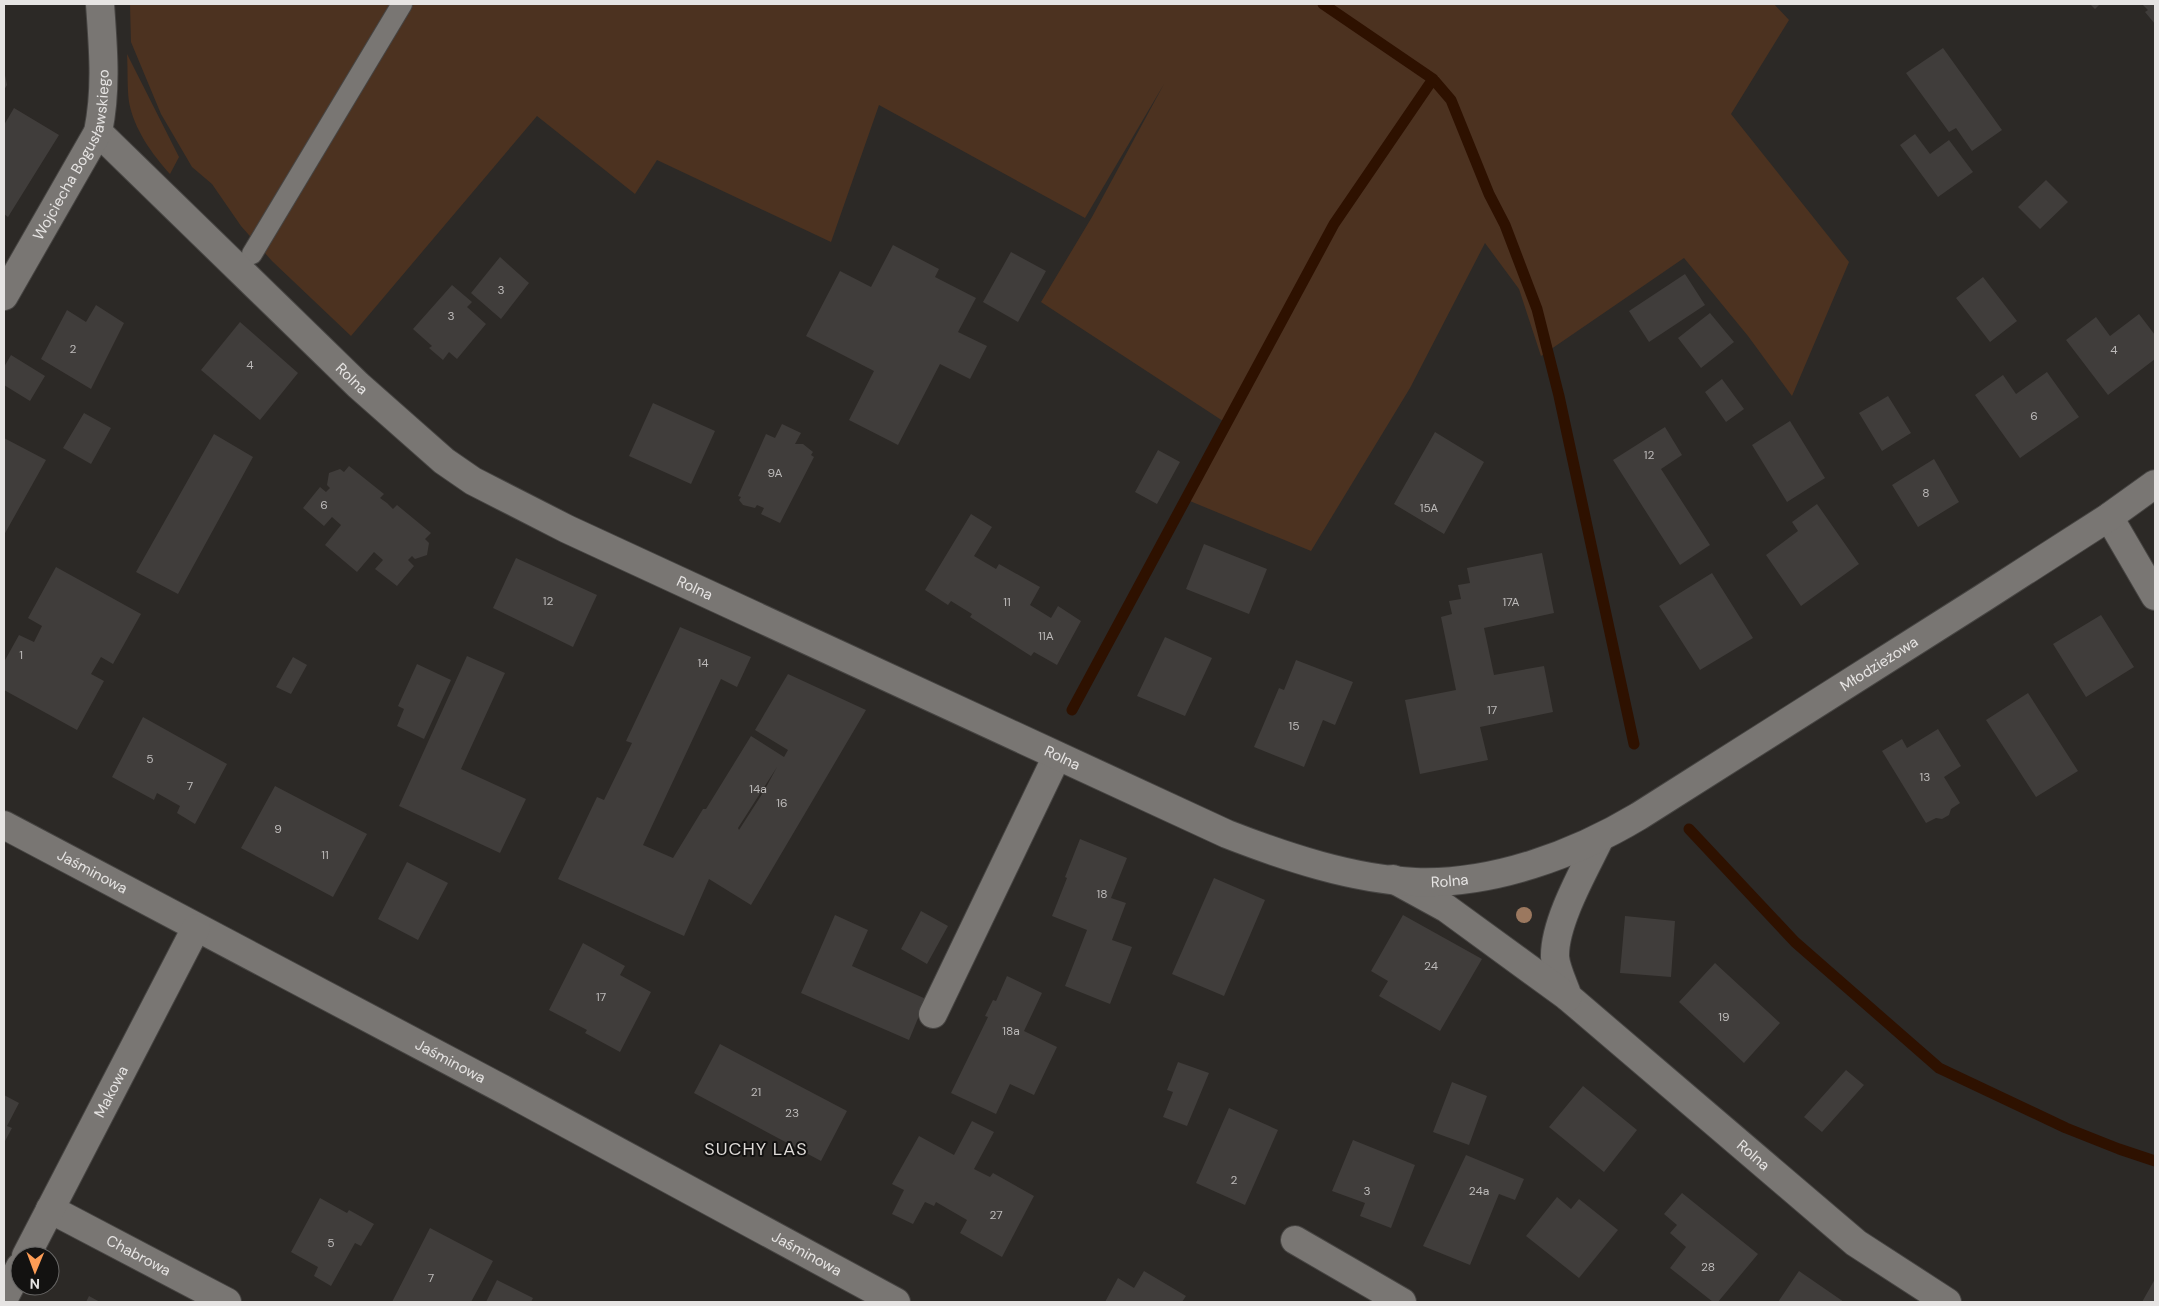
<svg xmlns="http://www.w3.org/2000/svg" width="2159" height="1306" viewBox="0 0 2159 1306" font-family="'DM Sans',sans-serif">
<rect width="100%" height="100%" fill="#2c2926"/>
<path fill="#4c3220" d="M130,4H1774L1789,20L1731,114L1849,262L1792,396L1748,336L1684,258L1541,356L1519,289L1485,243L1410,388L1311,551L1185,499L1226,423L1041,302L1092,217L1164,84L1085,218L879,105L831,242L657,160L635,194L537,116L351,336L272,261L241,226L212,184L192,167L161,114L131,42Z
M127,54L179,157L170,174C152,154 134,129 129,102C127,87 128,70 127,54Z"/>
<g fill="none" stroke-linecap="round" stroke-linejoin="round">
<path stroke="#2e1100" stroke-width="11" d="M1323,4L1433,79L1451,100L1489,194L1505,225L1537,309L1559,396L1634,744
M1072,710L1334,224L1433,79
M1689,829L1795,942L1939,1068L2066,1128L2119,1149L2155,1161"/>
</g>
<path fill="#403d3b" fill-rule="evenodd" d="M2090,4H2100L2095,9Z
M2142,4H2155V24L2145,12L2148,10Z
M1943,48L2002,130L1972,151L1956,128L1949,132L1906,73Z
M4,70L7,85L4,90Z
M14,108L59,135L8,217L4,214V125Z
M1915,134L1930,154L1949,140L1973,172L1938,197L1900,145Z
M2046,180L2068,202L2040,229L2018,207Z
M893,245L939,269L935,277L976,298L958,332L987,346L970,379L940,364L898,445L849,420L874,371L806,336L840,271L871,287Z
M1011,252L1046,271L1018,322L983,302Z
M500,257L529,283L501,319L471,293Z
M1685,274L1705,305L1649,342L1629,311Z
M1983,277L2017,321L1990,342L1956,298Z
M452,285L472,302L467,307L486,324L457,359L449,352L443,360L429,348L432,346L413,329Z
M96,305L124,323L91,389L41,359L67,310L86,322Z
M1710,313L1734,342L1701,368L1678,338Z
M2139,314L2155,335V359L2108,395L2066,340L2096,317L2110,336Z
M240,322L298,373L260,420L201,370Z
M11,355L45,376L30,401L4,385V367Z
M2047,372L2079,417L2020,458L1975,395L2003,375L2016,394Z
M1722,379L1744,409L1726,422L1705,392Z
M1888,396L1911,433L1882,451L1859,413Z
M653,403L715,431L691,484L629,456Z
M84,413L111,428L91,464L63,448Z
M1790,421L1825,478L1787,502L1752,445Z
M782,424L801,433L795,444H803L813,452L811,455L814,457L780,523L761,514L764,508L757,505L755,508L743,505L739,500L741,497L738,496L766,434L775,438Z
M1665,427L1682,455L1661,469L1710,545L1680,565L1613,460Z
M1435,432L1484,462L1444,534L1394,504Z
M214,434L253,457L178,594L136,572Z
M4,438L46,460L4,535Z
M1158,450L1180,462L1157,504L1135,492Z
M1934,459L1959,502L1918,527L1892,485Z
M349,466L384,494L380,498L387,503L393,509L397,505L431,533L425,539L429,543L427,555L415,559L412,556L408,560L414,566L397,586L375,569L383,560L374,552L357,572L325,545L341,525L332,517L324,526L303,508L320,487L326,492L330,488L327,485L329,473L340,469L344,472Z
M1817,504L1859,564L1801,606L1766,555L1798,531L1792,522Z
M971,514L992,527L974,556L996,569L999,564L1040,587L1030,605L1051,618L1058,606L1081,621L1057,665L1034,652L1031,656L970,617L972,614L951,601L948,605L925,590Z
M1204,544L1267,569L1249,614L1186,589Z
M1542,553L1554,613L1484,628L1494,675L1544,666L1553,712L1480,727L1488,760L1420,774L1405,700L1456,690L1441,617L1452,614L1449,601L1461,599L1458,585L1470,583L1467,568Z
M516,558L597,595L573,647L493,608Z
M56,567L141,614L113,664L101,657L91,674L104,681L77,730L4,690V662L19,635L34,642L42,626L28,618Z
M1712,573L1753,638L1700,670L1659,606Z
M2101,615L2134,667L2086,697L2053,644Z
M680,627L751,657L737,687L721,679L643,845L673,858L703,809H706L751,736L784,757L788,750L755,730L788,674L866,710L751,905L709,879L684,936L558,879L597,797L604,800L632,743L626,741ZM777,767L764,791L739,830L738,828Z
M1165,637L1212,658L1185,716L1137,696Z
M467,656L505,673L461,769L526,799L500,853L399,806Z
M293,657L307,665L291,694L276,687Z
M1296,660L1353,682L1335,725L1323,720L1304,767L1254,747L1279,688L1284,690Z
M417,664L451,680L424,739L397,726L404,709L398,706Z
M2028,693L2078,771L2036,797L1986,720Z
M143,717L227,764L195,824L177,813L180,806L157,793L154,800L112,777Z
M1938,729L1961,766L1944,777L1960,803L1951,809L1949,815L1942,819L1936,818L1926,823L1882,751L1902,739L1907,748Z
M275,786L367,834L333,897L241,848Z
M1080,839L1127,858L1111,898L1126,903L1112,940L1132,947L1110,1004L1065,986L1087,930L1052,916L1067,878L1065,877Z
M407,862L448,883L418,940L378,919Z
M1214,878L1265,900L1224,996L1172,974Z
M921,911L948,926L927,964L901,949Z
M835,915L868,930L852,966L926,999L909,1040L801,993Z
M1403,915L1482,959L1440,1031L1379,996L1388,981L1371,971Z
M1625,916L1675,921L1671,977L1620,973Z
M583,943L625,966L620,975L651,992L620,1052L585,1033L587,1030L549,1010Z
M1715,963L1780,1023L1744,1063L1679,1002Z
M1007,976L1042,993L1024,1031L1057,1047L1034,1095L1010,1084L996,1114L951,1093L988,1017L985,1016L993,1000L996,1001Z
M720,1044L847,1111L821,1161L694,1093Z
M1178,1062L1209,1073L1187,1126L1163,1117L1173,1092L1167,1090Z
M1846,1070L1864,1085L1822,1132L1804,1117Z
M1452,1082L1487,1096L1469,1145L1433,1132Z
M1583,1086L1637,1130L1604,1172L1549,1127Z
M4,1095L19,1103L7,1126L12,1128L4,1143Z
M1229,1108L1278,1130L1245,1205L1196,1183Z
M972,1121L994,1132L974,1169L990,1177L993,1173L1034,1196L1002,1257L960,1233L967,1220L936,1202L934,1206L925,1202L913,1224L892,1214L904,1190L892,1184L919,1136L954,1155Z
M1353,1140L1415,1165L1391,1228L1360,1216L1365,1203L1332,1191Z
M1466,1155L1524,1179L1515,1200L1499,1194L1470,1265L1423,1246Z
M1682,1193L1758,1254L1718,1302H1713L1670,1268L1686,1247L1670,1233L1677,1225L1664,1214Z
M1557,1197L1571,1209L1579,1199L1618,1230L1579,1278L1526,1236Z
M320,1198L347,1213L349,1210L374,1224L361,1246L355,1243L331,1286L314,1276L318,1267L291,1252Z
M430,1228L493,1261L471,1302H392Z
M1144,1271L1186,1296L1182,1302H1105L1118,1278L1134,1288Z
M1799,1271L1844,1302H1778Z
M2155,1279V1302H2142Z
M497,1280L533,1298L531,1302H486Z
M89,1296L100,1302H86Z"/>
<g fill="none" stroke-linecap="round" stroke-linejoin="round">
<defs>
<path id="service" d="M252,254L402,4"/>
<g id="minor">
<path d="M2109,517L2155,596"/>
<path id="s1" d="M4,825L514,1095L896,1302"/>
<path id="s2" d="M1600,838C1585,869 1554,922 1555,957C1556,969 1564,985 1568,997L1856,1243L1947,1302"/>
<path d="M1393,879L1446,908L1568,997"/>
<path d="M933,1014L1057,756"/>
<path id="s3" d="M50,1209L227,1302"/>
<path d="M1295,1240L1402,1302"/>
<path id="s4" d="M26,1256L196,928"/>
<path d="M4,1298L20,1267"/>
</g>
<g id="tertiary">
<path id="s5" d="M98,132L358,385L444,461L473,481L567,529L1227,834C1286,857 1352,879 1415,882C1492,885 1574,855 1639,816L1983,598L2109,517L2155,484"/>
<path id="s6" d="M4,296L98,132C107,88 103,47 100,4"/>
</g>
</defs>
<use href="#service" stroke="#464442" stroke-width="22"/>
<use href="#minor" stroke="#464442" stroke-width="30"/>
<use href="#tertiary" stroke="#464442" stroke-width="30"/>
<use href="#service" stroke="#797673" stroke-width="20"/>
<use href="#minor" stroke="#797673" stroke-width="28"/>
<use href="#tertiary" stroke="#797673" stroke-width="28"/>
</g>
<circle fill="#9b785f" cx="1524" cy="915" r="8"/>
<g text-anchor="middle" dominant-baseline="central" stroke-width="4" stroke-linejoin="round" paint-order="stroke">
<g font-size="12" fill="#bcbab9">
<text x="501" y="290">3</text>
<text x="451" y="316">3</text>
<text x="73" y="349">2</text>
<text x="2114" y="350">4</text>
<text x="250" y="365">4</text>
<text x="2034" y="416">6</text>
<text x="1649" y="455">12</text>
<text x="775" y="473">9A</text>
<text x="1926" y="493">8</text>
<text x="324" y="505">6</text>
<text x="1429" y="508">15A</text>
<text x="548" y="601">12</text>
<text x="1007" y="602">11</text>
<text x="1511" y="602">17A</text>
<text x="1046" y="636">11A</text>
<text x="21" y="655">1</text>
<text x="703" y="663">14</text>
<text x="1492" y="710">17</text>
<text x="1294" y="726">15</text>
<text x="150" y="759">5</text>
<text x="1925" y="777">13</text>
<text x="190" y="786">7</text>
<text x="758" y="789">14a</text>
<text x="782" y="803">16</text>
<text x="278" y="829">9</text>
<text x="325" y="855">11</text>
<text x="1102" y="894">18</text>
<text x="1431" y="966">24</text>
<text x="601" y="997">17</text>
<text x="1724" y="1017">19</text>
<text x="1011" y="1031">18a</text>
<text x="756" y="1092">21</text>
<text x="792" y="1113">23</text>
<text x="1234" y="1180">2</text>
<text x="1367" y="1191">3</text>
<text x="1479" y="1191">24a</text>
<text x="996" y="1215">27</text>
<text x="331" y="1243">5</text>
<text x="1708" y="1267">28</text>
<text x="431" y="1278">7</text>
</g>
<g font-size="15" fill="#e6e4e3" stroke="#131211">
<text stroke="none"><textPath href="#s6" startOffset="159">Wojciecha Bogusławskiego</textPath></text>
<text stroke="none"><textPath href="#s5" startOffset="354">Rolna</textPath></text>
<text stroke="none"><textPath href="#s5" startOffset="759">Rolna</textPath></text>
<text stroke="none"><textPath href="#s5" startOffset="2061">Młodzieżowa</textPath></text>
<text stroke="none"><textPath href="#s5" startOffset="1164">Rolna</textPath></text>
<text stroke="none"><textPath href="#s1" startOffset="100">Jaśminowa</textPath></text>
<text stroke="none"><textPath href="#s5" startOffset="1575">Rolna</textPath></text>
<text stroke="none"><textPath href="#s1" startOffset="505">Jaśminowa</textPath></text>
<text stroke="none"><textPath href="#s4" startOffset="185">Makowa</textPath></text>
<text stroke="none"><textPath href="#s2" startOffset="414">Rolna</textPath></text>
<text stroke="none"><textPath href="#s1" startOffset="910">Jaśminowa</textPath></text>
<text stroke="none"><textPath href="#s3" startOffset="100">Chabrowa</textPath></text>
</g>
<g font-size="18" letter-spacing="1" fill="#dedad7" stroke="#131211">
<text x="756" y="1149">SUCHY LAS</text>
</g>
</g>
<rect width="2159" height="1306" fill="none" stroke="#e6e4e3" stroke-width="10"/>
<g transform="translate(35 1271) rotate(181)"><circle r="24" fill="#131211" stroke="#676665"/>
<path d="M0-4L9 19L0 12L-9 19Z" fill="#fd9c55"/>
<text y="-8" font-size="14" font-weight="bold" text-anchor="middle" fill="#e6e4e3">N</text>
</g>
</svg>
